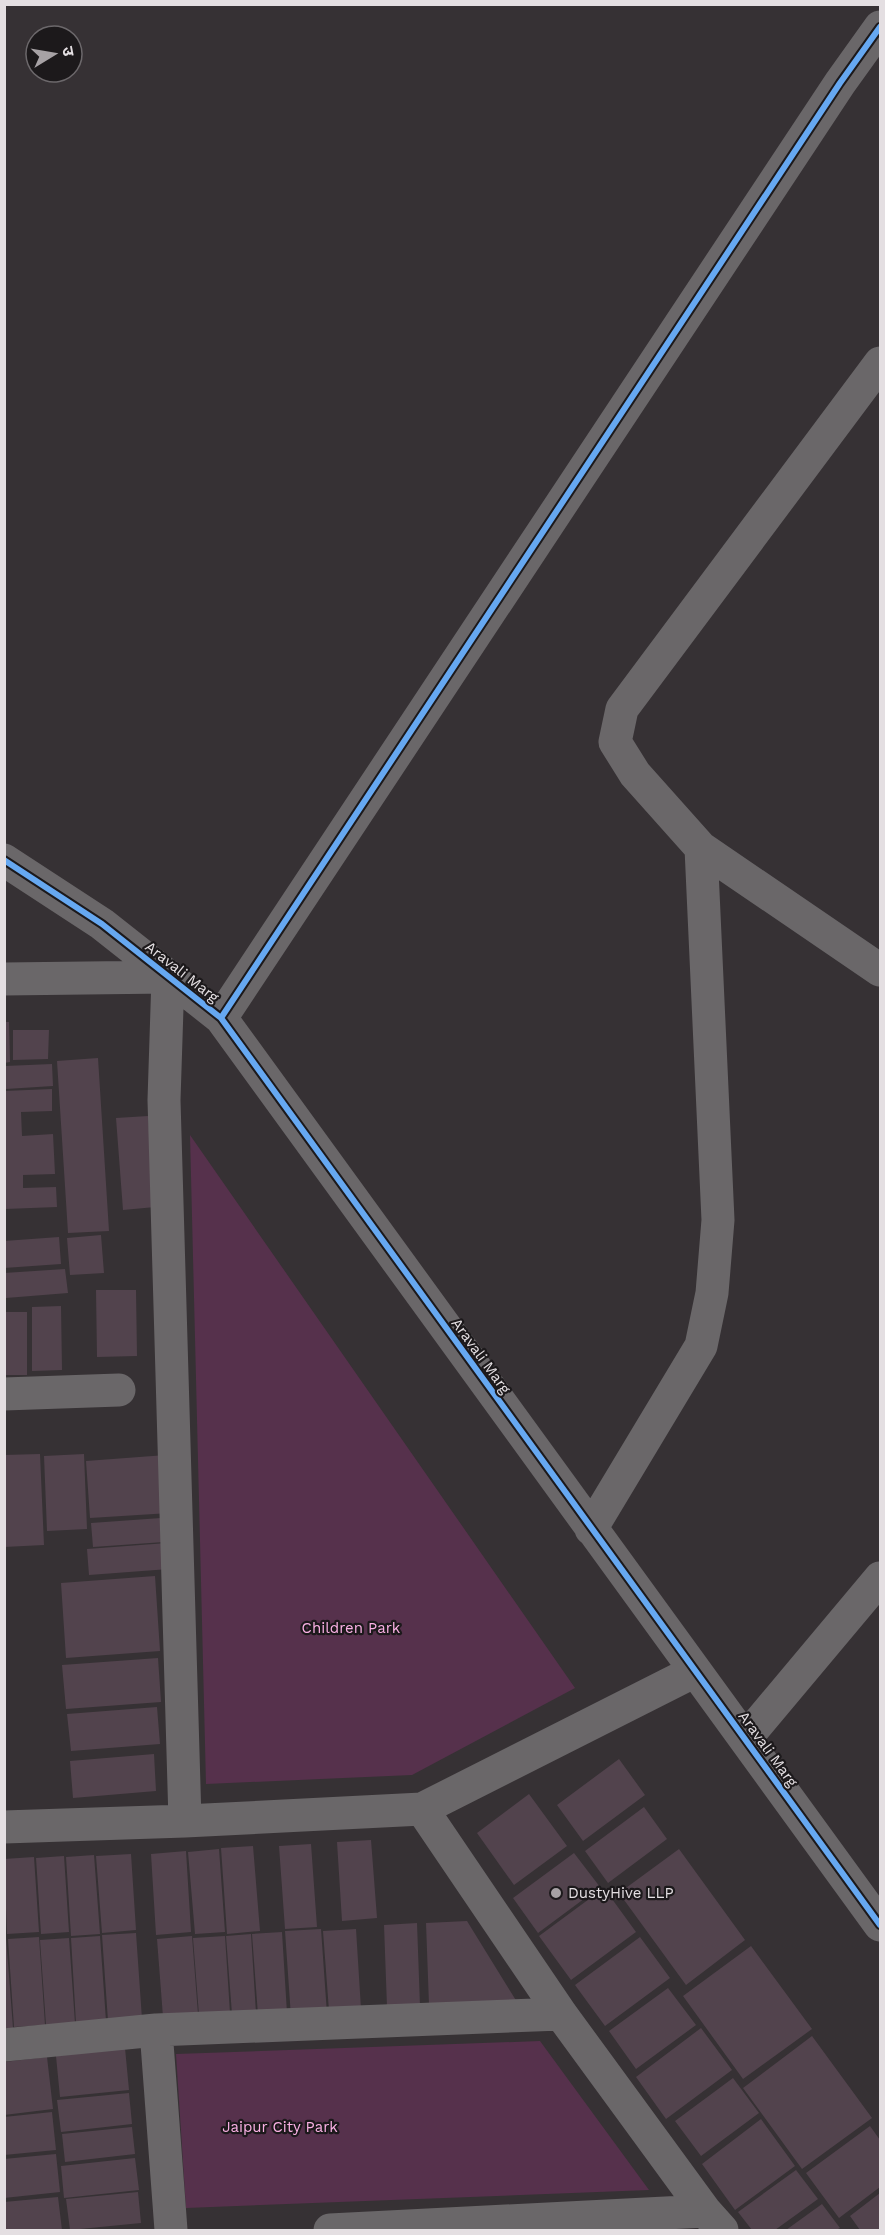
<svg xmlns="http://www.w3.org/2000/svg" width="885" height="2235" viewBox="0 0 885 2235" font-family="'Work Sans','Noto Sans Devanagari',sans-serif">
<rect width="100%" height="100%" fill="#363134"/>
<path fill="#56314c" d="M190,1135L575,1688L412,1775L206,1784Z
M540,2041L649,2190L186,2208L176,2054Z"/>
<path fill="#52434d" d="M4,1022H9L10,1062L4,1063Z
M13,1030H49L48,1059L13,1060Z
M98,1058L109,1231L68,1233L57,1061Z
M52,1064L53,1086L6,1089L5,1066Z
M52,1089V1111L21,1112L22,1136L53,1134L55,1174L23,1175V1188L56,1187L57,1207L5,1209L4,1091Z
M148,1116L155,1207L123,1210L116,1118Z
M101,1235L104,1273L70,1275L67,1238Z
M59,1237L61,1264L4,1268V1241Z
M65,1269L68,1293L6,1298L4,1273Z
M96,1290H136L137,1356L97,1357Z
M61,1306L62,1370L32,1371V1307Z
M4,1312H27V1375H4Z
M40,1454L44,1545L4,1547V1455Z
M84,1454L87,1529L47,1531L44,1456Z
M166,1455L170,1513L90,1518L86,1461Z
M161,1518L164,1542L93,1547L91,1523Z
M167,1543L169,1569L89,1575L87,1549Z
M155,1576L160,1651L66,1658L61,1583Z
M158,1658L161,1702L66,1709L62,1665Z
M157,1707L160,1744L71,1751L67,1714Z
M154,1754L156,1791L73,1798L70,1761Z
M619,1759L645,1795L583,1841L557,1805Z
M529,1794L567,1846L514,1885L477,1833Z
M644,1807L667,1839L608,1883L585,1851Z
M371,1840L377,1918L342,1921L337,1842Z
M311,1844L317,1927L285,1929L279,1846Z
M253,1846L260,1931L227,1934L221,1848Z
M219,1849L225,1932L195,1934L188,1852Z
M679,1849L745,1940L686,1985L619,1893Z
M186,1851L191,1932L156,1935L151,1854Z
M574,1853L600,1887L538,1933L513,1898Z
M131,1854L136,1930L102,1933L96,1856Z
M94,1855L100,1934L71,1936L66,1857Z
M64,1856L69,1932L41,1934L36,1858Z
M34,1857L39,1932L7,1934L4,1859Z
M604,1888L636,1932L571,1980L539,1936Z
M467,1921L517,2002L429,2005L426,1923Z
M417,1923L420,2006L387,2007L384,1925Z
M321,1929L327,2014L291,2017L285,1931Z
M356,1929L361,2009L329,2011L323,1931Z
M282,1932L287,2013L258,2015L252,1934Z
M136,1933L142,2019L108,2021L102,1935Z
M251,1934L256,2013L232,2014L226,1936Z
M100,1936L106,2021L76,2023L71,1938Z
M192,1936L198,2014L163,2017L157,1939Z
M225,1936L230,2013L199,2015L193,1938Z
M6,1937L13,2028H4V1938Z
M39,1937L45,2025L14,2027L8,1939Z
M640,1937L670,1978L605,2026L575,1985Z
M69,1938L75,2023L46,2025L40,1940Z
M751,1946L812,2029L743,2079L683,1996Z
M668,1988L696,2025L636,2069L609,2031Z
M701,2028L732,2070L666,2119L636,2077Z
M812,2036L872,2118L802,2169L743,2088Z
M125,2048L129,2090L60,2097L56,2056Z
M47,2057L53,2109L4,2115V2062Z
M733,2078L759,2113L701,2156L675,2121Z
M129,2093L132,2124L61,2132L57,2100Z
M52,2112L56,2150L4,2155V2117Z
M761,2119L795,2166L735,2210L702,2164Z
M870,2126L880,2140V2187L839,2218L806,2173Z
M132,2127L135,2154L65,2162L62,2134Z
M56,2154L60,2192L4,2198V2159Z
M135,2158L139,2190L64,2198L61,2166Z
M796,2170L818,2199L775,2230H752L738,2212Z
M138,2192L141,2223L70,2230L66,2199Z
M880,2193V2230H860L850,2216Z
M58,2197L62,2230H4V2202Z
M822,2204L840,2228L836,2230H786Z"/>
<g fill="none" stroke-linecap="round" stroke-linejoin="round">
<path stroke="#6a6769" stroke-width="33" d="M880,363L622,709L615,742L635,774L701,848L880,970
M4,860L102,924L221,1018L880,1925
M4,979L168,977L164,1100L185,1821
M221,1018L840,83L880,27
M4,1394L119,1390
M591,1529L701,1346L712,1293L718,1220L701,848
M746,1738L880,1578
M422,1809L561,2014L705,2211L722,2230
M4,1827L185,1821L422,1809L695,1671
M156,2030L171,2230
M4,2045L156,2030L561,2014
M330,2230L705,2211"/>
<defs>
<path id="cycleway" d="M4,860L102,924L221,1018L880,1925
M221,1018L840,83L880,27"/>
</defs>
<use href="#cycleway" stroke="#1c191b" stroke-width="10"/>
<use href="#cycleway" stroke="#66a8f1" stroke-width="6"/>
</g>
<circle fill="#a7a2a5" stroke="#1c191b" stroke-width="2" cx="556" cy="1893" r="6"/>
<g text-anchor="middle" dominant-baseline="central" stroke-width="4.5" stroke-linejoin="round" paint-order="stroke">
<g font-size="15" fill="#e4dfe2" stroke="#1c191b">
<text transform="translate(182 972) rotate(38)">Aravali Marg</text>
<text transform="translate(481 1356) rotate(54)">Aravali Marg</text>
<text transform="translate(768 1749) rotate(54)">Aravali Marg</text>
</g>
<g font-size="15" fill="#fbb1e5" stroke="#1c191b">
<text x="351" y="1628">Children Park</text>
<text x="280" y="2127">Jaipur City Park</text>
</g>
<g font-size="15" fill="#e4dfe2" stroke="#1c191b" text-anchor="start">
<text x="568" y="1893">DustyHive LLP</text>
</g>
</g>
<rect width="885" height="2235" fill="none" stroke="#e4dfe2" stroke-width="12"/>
<g transform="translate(54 54) rotate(79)"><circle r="28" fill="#1c191b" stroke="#6c686b" stroke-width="1.5"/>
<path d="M0-4.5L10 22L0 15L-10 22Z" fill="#a7a2a5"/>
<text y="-9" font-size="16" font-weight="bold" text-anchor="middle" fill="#e4dfe2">उ</text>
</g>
</svg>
